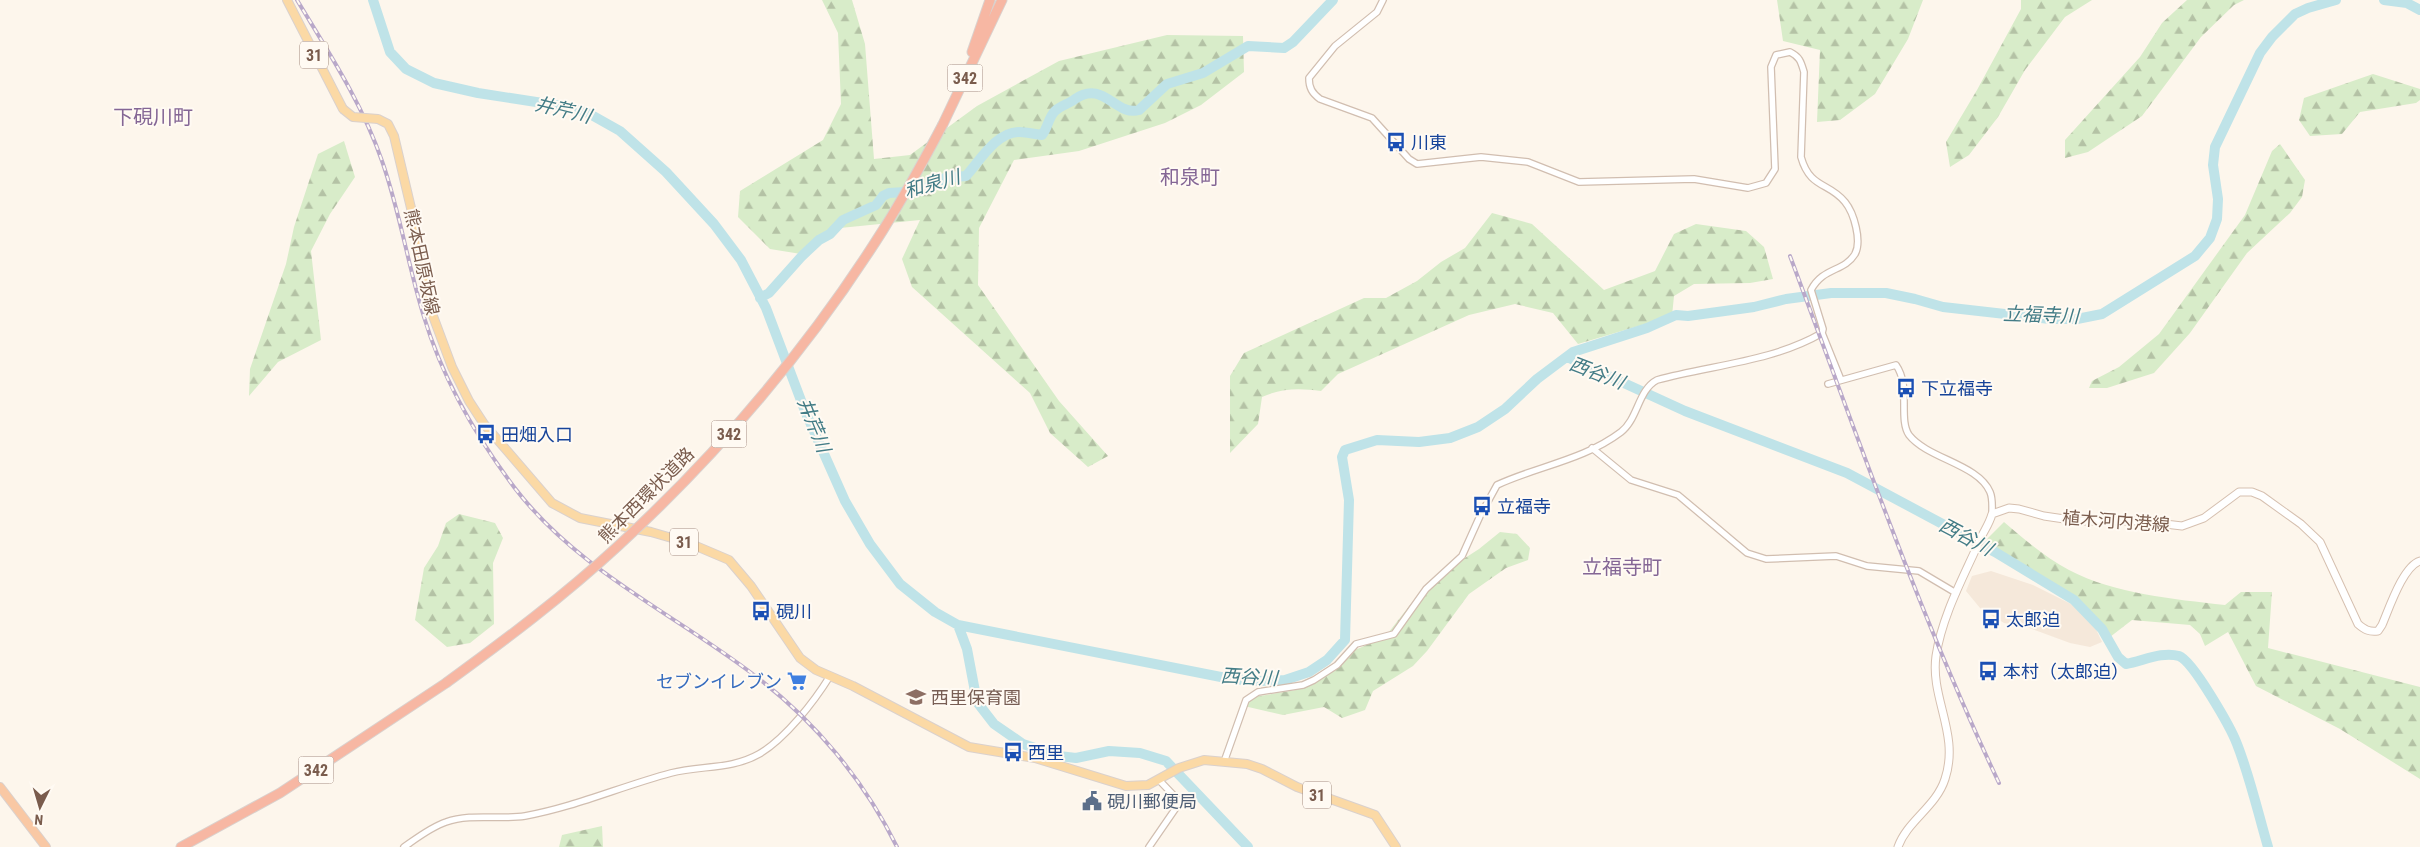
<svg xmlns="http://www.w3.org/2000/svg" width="2420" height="847" viewBox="0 0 2420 847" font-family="'Roboto Condensed','Noto Sans JP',sans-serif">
<defs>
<pattern id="forest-firs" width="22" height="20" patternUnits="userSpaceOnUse" patternTransform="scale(1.25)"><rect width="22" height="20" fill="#d8ecc9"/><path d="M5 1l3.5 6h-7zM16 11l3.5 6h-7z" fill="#b4c2a5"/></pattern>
</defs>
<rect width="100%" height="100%" fill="#fdf6ec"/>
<path fill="#f5e8da" d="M1991,571L2033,585L2077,607L2094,625L2102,642L2090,647L2070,643L2024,626L2004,623L1980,608L1966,591L1972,576Z"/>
<path fill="url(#forest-firs)" d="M822,0H852L865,44L874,159L910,155L977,106L1059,61L1167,35L1243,36L1244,72L1201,105L1165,123L1079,151L1014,160L979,228L978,285L1059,401L1108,456L1088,467L1050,433L1030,393L912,287L902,259L920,220L830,229L801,254L770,249L738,217L740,191L823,140L841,104L838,33Z
M1777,0H1923L1908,39L1875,94L1840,120L1817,122L1820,50L1783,41Z
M2021,0H2092L2065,17L2025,70L1998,117L1969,155L1950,167L1946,142L1977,90L2021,9Z
M2187,0H2244L2234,5L2201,37L2142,116L2088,152L2065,158V140L2140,57L2162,23Z
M2373,74L2420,89V100L2416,103L2360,112L2342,134L2310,136L2299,120L2304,98Z
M344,141L355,177L330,214L311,251L321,340L278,362L249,396L250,369L286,264L294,227L318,154Z
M2280,144L2305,180L2302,197L2290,213L2247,253L2190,333L2154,373L2107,388H2089L2092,381L2119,367L2159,334L2245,215L2272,151Z
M1492,213L1532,224L1604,290L1655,271L1674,234L1696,224L1746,231L1764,247L1773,279L1750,283L1694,284L1674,296L1672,316L1578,344L1553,313L1515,304L1469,315L1338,374L1321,391C1299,388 1282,388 1262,397L1258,424L1230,453V376L1244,353L1364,298H1386L1417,281L1441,262L1465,248Z
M459,514L495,523L503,538L493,563L494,624L470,643L447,647L415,620L424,568L438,546L446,523Z
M2004,522C2024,539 2045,557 2069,570C2115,594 2173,599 2225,605L2241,592H2272L2268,648L2420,687V779L2340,729L2256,686L2228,632L2205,646L2200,634L2190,625L2132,620L2110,637L2071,595L1984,542Z
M1500,532L1517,534L1530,548L1528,560L1506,568L1469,594L1427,651L1413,666L1373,691L1365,710L1342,718L1324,707L1283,715L1244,706L1248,698L1296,690L1335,665L1348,653L1385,637L1421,591L1448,569L1479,549Z
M602,826L603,847H559L562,835Z"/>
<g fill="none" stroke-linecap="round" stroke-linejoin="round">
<path stroke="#bfe3e8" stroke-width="10" d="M373,0L390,52L406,69L434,83L478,93L562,106L588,113L620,131L666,172L714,224L741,260L766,308L805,411L845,501L870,544L900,584L935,612L958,625L967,649L977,702L994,724L1023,744L1059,756L1076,758L1109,751L1140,753L1166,761L1248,847
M2384,0L2407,3L2420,10
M760,298L769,293L802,256L819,240L830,234L843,220L876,205L883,196L889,193L921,191L945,178L966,176C979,162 996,132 1019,132C1027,132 1034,134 1042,135C1048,128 1048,118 1055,111C1061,105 1069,104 1075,99C1103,79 1116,117 1139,110L1167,84L1203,73L1248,46L1284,48L1293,42L1333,0
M1567,357L1685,411L1847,473L1995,552L2074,600L2102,629L2118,657L2126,664C2143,661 2162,651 2179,656C2193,661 2231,728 2237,744C2250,777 2258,813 2268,847
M958,625L1231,679L1260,681L1285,680L1309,672L1327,660L1345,640L1349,500L1342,457L1345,450L1377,440L1419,442L1450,438L1478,427L1505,409L1537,379L1573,352L1647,328L1676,315L1688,316L1754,307L1786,299L1831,293H1886L1915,299L1943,307L2050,319H2077L2102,314L2195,256L2210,238L2217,219L2218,199L2213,165L2215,147L2260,53L2272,37L2295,14L2308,8L2336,0"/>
<defs>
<path id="tertiary" d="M1383,0L1377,12L1335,46L1309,78C1309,88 1312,93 1320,99L1372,118L1409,159L1417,164L1481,157L1528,162L1579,182L1694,179L1748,188L1766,183L1775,169L1771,67L1776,55L1790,52C1800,57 1801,62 1804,72L1801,157C1810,189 1829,182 1845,202C1854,213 1862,241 1855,254C1844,272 1823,267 1811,290L1823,329L1822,333L1841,380
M1828,384L1896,365C1911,386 1898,419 1909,435C1928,459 1978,464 1990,492C1993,499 1992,507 1992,514
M1592,448L1631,480L1678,495L1747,553L1766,559L1836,556L1867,566L1919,571L1956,593
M1224,762L1246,700L1258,692L1303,685L1314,680L1337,665L1356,644L1394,634L1426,589L1462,556L1480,516L1497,485C1538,466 1584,460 1621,432C1638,419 1638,390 1657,380C1711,365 1772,362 1822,333
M404,847C417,838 431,827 446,822C471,813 500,820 525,816C575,807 622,786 671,773C701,765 731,770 759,754C785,739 814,702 830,676
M1149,847L1180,802L1159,780"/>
<path id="secondary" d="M1898,847C1907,821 1936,807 1945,779C1960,734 1930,698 1936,656C1942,616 1963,578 1979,542C1983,532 1989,525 1992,514L2009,508L2019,509L2044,516L2078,521H2140L2182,526L2204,518L2239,492H2252L2262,496L2301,524L2320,542L2358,624C2365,630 2369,632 2378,631L2382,625C2389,609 2403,566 2420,561"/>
<path id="primary" d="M287,0L343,109
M378,119L388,124L394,136L411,208L430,308L452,367L469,401L484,424L552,503L580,518L651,532L689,543L729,560L751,586L800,658L816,670L853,686L969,747L1035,758L1126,786L1148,785L1179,768L1204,760L1247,764L1262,769L1297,787L1375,815L1396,847"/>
<path id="trunk" d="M0,787L46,847"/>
<path id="motorway" d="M972,52L990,0
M943,124L1002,0
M181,847L280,793L446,683"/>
</defs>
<use href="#tertiary" stroke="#d1beb0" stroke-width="8"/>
<use href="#secondary" stroke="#d6c0b0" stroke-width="9"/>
<use href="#primary" stroke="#dad1cd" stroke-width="10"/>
<use href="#trunk" stroke="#dad1cd" stroke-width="10"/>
<use href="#motorway" stroke="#dad1cd" stroke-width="11"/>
<use href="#tertiary" stroke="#fff" stroke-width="5.5"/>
<use href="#secondary" stroke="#fff" stroke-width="7"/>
<use href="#primary" stroke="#fbd9a5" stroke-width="8"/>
<use href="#trunk" stroke="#f9c8a4" stroke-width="8"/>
<use href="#motorway" stroke="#f7b7a3" stroke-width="9"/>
<defs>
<path id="rail" d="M297,0C329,53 362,103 382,161C400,212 408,266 424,317C443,380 475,435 514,487C577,570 673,613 754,675C814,720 864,780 897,847
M1790,256C1856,432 1918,612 1999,783"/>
</defs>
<use href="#rail" stroke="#b9a8c9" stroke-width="4"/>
<use href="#rail" stroke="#fffaf3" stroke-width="2" stroke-dasharray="5.5" stroke-linecap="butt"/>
<defs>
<path id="primary-bridge" d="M343,109L353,117L378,119"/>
<path id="motorway-bridge" d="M446,683C505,640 564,596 618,546C719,453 810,346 883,230C905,195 924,160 943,124"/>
</defs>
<use href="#primary-bridge" stroke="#dad1cd" stroke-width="10" stroke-linecap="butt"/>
<use href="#motorway-bridge" stroke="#dad1cd" stroke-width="11" stroke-linecap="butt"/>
<use href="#primary-bridge" stroke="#fbd9a5" stroke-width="8"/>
<use href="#motorway-bridge" stroke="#f7b7a3" stroke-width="9"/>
</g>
<defs>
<symbol id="bus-bare" viewBox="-9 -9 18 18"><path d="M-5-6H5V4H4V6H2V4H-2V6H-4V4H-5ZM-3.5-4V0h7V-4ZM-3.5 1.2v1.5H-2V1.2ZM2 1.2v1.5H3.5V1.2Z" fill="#1a4fb4" stroke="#fffaf3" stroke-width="2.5" paint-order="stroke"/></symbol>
<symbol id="supermarket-bare" viewBox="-9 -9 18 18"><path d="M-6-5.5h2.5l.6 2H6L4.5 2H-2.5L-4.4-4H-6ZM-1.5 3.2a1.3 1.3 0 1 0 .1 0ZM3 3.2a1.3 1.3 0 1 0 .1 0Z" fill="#3f7fe0" stroke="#fffaf3" stroke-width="2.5" paint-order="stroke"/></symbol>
<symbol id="school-bare" viewBox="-9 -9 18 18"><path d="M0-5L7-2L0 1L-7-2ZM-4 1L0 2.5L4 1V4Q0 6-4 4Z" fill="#8d6e63" stroke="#fffaf3" stroke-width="2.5" paint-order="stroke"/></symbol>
<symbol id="civic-bare" viewBox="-9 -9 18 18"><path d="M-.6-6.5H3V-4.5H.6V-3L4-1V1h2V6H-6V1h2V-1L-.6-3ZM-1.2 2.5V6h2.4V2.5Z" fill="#5c6f8a" stroke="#fffaf3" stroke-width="2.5" paint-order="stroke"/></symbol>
</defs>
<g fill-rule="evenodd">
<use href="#bus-bare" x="1382" y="128" width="28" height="28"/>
<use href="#bus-bare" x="1892" y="374" width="28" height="28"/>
<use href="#bus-bare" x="472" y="420" width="28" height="28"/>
<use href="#bus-bare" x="1468" y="492" width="28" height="28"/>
<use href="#bus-bare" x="747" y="597" width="28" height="28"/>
<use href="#bus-bare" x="1977" y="605" width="28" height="28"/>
<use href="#bus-bare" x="1974" y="657" width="28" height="28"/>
<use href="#supermarket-bare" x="783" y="667" width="28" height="28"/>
<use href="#school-bare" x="902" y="683" width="28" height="28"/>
<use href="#bus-bare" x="999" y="738" width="28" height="28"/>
<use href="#civic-bare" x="1078" y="787" width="28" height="28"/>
</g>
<g text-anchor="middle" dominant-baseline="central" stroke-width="4" stroke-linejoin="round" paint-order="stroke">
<g fill="#fffaf3" stroke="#a28b7f" stroke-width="1">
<rect x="300" y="41.5" width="28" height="27" rx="4"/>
<rect x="947.5" y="64.5" width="35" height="27" rx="4"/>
<rect x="711.5" y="420.5" width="35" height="27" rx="4"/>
<rect x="670" y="528.5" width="28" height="27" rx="4"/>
<rect x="298.5" y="756.5" width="35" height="27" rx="4"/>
<rect x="1303" y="781.5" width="28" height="27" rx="4"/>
</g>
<g font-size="16" font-weight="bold" fill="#7a5c4d">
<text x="314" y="55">31</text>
<text x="965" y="78">342</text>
<text x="729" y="434">342</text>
<text x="684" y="542">31</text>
<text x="316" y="770">342</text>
<text x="1317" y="795">31</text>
</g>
<g font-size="18" fill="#164399" stroke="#fffaf3" text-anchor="start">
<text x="1411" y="142">川東</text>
<text x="1921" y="388">下立福寺</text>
<text x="501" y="434">田畑入口</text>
<text x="1497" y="506">立福寺</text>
<text x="776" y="611">硯川</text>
<text x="2006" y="619">太郎迫</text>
<text x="2003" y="671">本村（太郎迫）</text>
<text x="1028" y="752">西里</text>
</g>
<g font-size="18" fill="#7a5c4d" stroke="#fffaf3">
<text transform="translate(422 262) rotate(78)">熊本田原坂線</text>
<text transform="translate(646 495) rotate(-45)">熊本西環状道路</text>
<text transform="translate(2116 521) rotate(4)">植木河内港線</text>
</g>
<g font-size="18" fill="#366cbe" stroke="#fffaf3" text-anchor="end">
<text x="782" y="681">セブンイレブン</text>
</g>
<g font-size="18" fill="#785e54" stroke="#fffaf3" text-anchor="start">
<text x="931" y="697">西里保育園</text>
</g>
<g font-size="18" fill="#4e5e75" stroke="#fffaf3" text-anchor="start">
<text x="1107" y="801">硯川郵便局</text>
</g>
<g font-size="19" font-style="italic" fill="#437c86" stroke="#fffaf3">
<text transform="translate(563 110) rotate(14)">井芹川</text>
<text transform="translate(932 184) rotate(-16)">和泉川</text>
<text transform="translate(2041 315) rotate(2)">立福寺川</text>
<text transform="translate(1597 373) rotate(21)">西谷川</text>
<text transform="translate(814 425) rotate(68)">井芹川</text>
<text transform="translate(1966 537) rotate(28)">西谷川</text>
<text transform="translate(1249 677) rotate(3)">西谷川</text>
</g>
<g font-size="20" fill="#846695" stroke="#fffaf3">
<text x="153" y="117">下硯川町</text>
<text x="1190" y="177">和泉町</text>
<text x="1622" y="567">立福寺町</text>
</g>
</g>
<g transform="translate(40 807) rotate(185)" stroke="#fffaf3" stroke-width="4" paint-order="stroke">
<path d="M0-4L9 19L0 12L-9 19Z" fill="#7a5c4d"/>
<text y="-8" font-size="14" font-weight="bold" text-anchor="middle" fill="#7a5c4d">N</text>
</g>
</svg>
